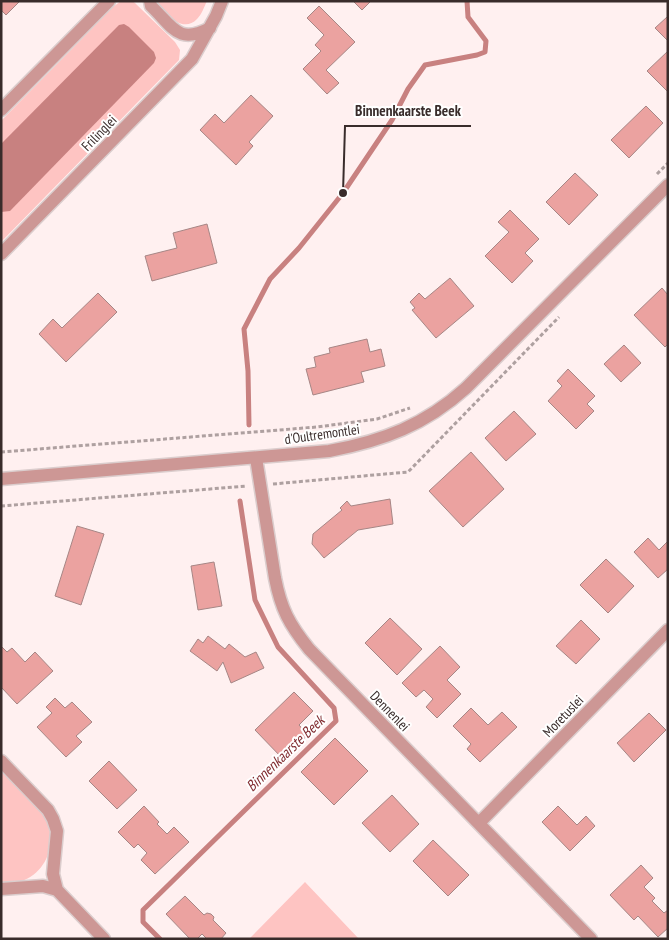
<svg xmlns="http://www.w3.org/2000/svg" width="669" height="940" viewBox="0 0 669 940" font-family="'PT Sans Narrow',sans-serif">
<rect width="100%" height="100%" fill="#fff0f0"/>
<path fill="#fec4c2" d="M121,1H132L135,3L175,42L180,50L179,60L1,242V121L113,7Z
M157,1H207C204,7 202,14 197,19C183,34 164,14 157,1Z
M1,769C14,781 42,805 48,821C57,845 45,874 21,881C14,883 8,883 1,883Z
M305,882L359,939H249Z"/>
<path fill="#c88180" d="M124,24L129,27L154,52L156,58L154,63L10,211L1,212V144L119,25Z"/>
<g fill="none" stroke-linecap="round" stroke-linejoin="round">
<path stroke="#c88180" stroke-width="5" d="M249,425L248,371L244,329L270,279L299,248L343,193L392,120L408,89L425,65L477,55L485,52L486,41L468,17L467,1
M160,939L143,922V910L336,721L334,708L278,647L255,600L240,501"/>
</g>
<path fill="#eba2a0" stroke="#a68685" d="M1,1H20L6,15L1,10Z
M353,1H371L362,10Z
M319,6L355,42L326,70L339,83L327,94L303,69L321,51L315,45L324,35L307,18Z
M667,17L668,18V41L655,28Z
M668,51V92L647,71Z
M251,95L273,116L249,142L253,146L236,165L200,130L215,114L224,123Z
M646,106L663,123L629,158L611,140Z
M575,173L598,195L569,225L546,202Z
M510,210L539,239L525,253L533,261L512,283L485,256L509,232L498,222Z
M207,224L217,263L152,281L145,256L177,248L173,233Z
M450,278L474,306L436,338L412,310L415,308L410,302L419,293L425,299Z
M662,288L668,295V344L665,347L634,315Z
M98,293L117,312L66,362L39,334L53,319L62,328Z
M367,339L370,352L381,349L385,366L361,372L364,382L313,395L306,369L316,367L314,357L330,353L329,348Z
M624,345L641,363L621,382L604,364Z
M568,369L595,396L587,404L594,411L576,429L548,401L562,386L557,381Z
M514,411L536,434L506,461L485,438Z
M471,452L504,489L463,527L429,491Z
M390,499L393,524L358,530L324,558L312,544L313,534L342,510L340,508L347,501L351,506Z
M77,526L104,534L81,605L55,596Z
M648,538L659,550L668,541V569L658,578L634,552Z
M606,559L634,586L608,613L580,585Z
M214,562L222,606L198,610L191,566Z
M390,618L422,649L397,675L365,643Z
M581,620L600,639L576,664L556,646Z
M208,636L225,649L229,644L245,657L256,652L264,668L231,683L223,662L217,671L190,651L198,639L203,643Z
M1,646L7,652L12,648L25,662L35,652L53,671L17,704L1,687Z
M440,646L460,667L447,680L461,694L437,718L426,707L433,699L424,690L416,697L402,683Z
M294,692L313,711L299,725L308,735L283,759L255,730Z
M55,698L65,708L72,702L92,722L76,736L82,742L66,757L37,727L52,713L46,707Z
M471,708L488,725L502,712L517,727L480,762L467,749L471,744L453,726Z
M649,713L666,730L634,762L617,743Z
M335,738L368,771L334,805L301,772Z
M109,761L137,790L117,809L89,781Z
M392,795L419,824L390,852L362,823Z
M144,806L159,822L157,824L167,834L174,827L189,842L155,874L141,860L147,853L138,844L134,848L118,832Z
M558,806L577,825L586,816L595,826L570,851L542,822Z
M433,840L469,875L448,896L413,861Z
M641,865L653,878L644,887L655,898L652,901L664,913L668,910V928L658,937L638,916L634,920L610,895Z
M185,896L204,915L207,913L211,914L214,917L213,920L226,933L221,939H207L202,934L197,939H190L166,914Z"/>
<g fill="none" stroke-linecap="round" stroke-linejoin="round">
<defs>
<path id="minor" d="M150,1L151,6C173,27 178,45 210,28
M1,110L109,1
M1,254L192,59L216,16L222,1
M256,458L275,578C281,609 289,624 309,649L591,939
M1,479L329,451C383,441 425,425 466,388L668,185
M1,761L48,810L53,819L57,831L53,874L57,890
M479,823L668,630
M1,889L43,886L57,890L104,939"/>
</defs>
<use href="#minor" stroke="#dbcdcd" stroke-width="15"/>
<path stroke="#aea0a0" stroke-width="3" stroke-dasharray="4 2.5" stroke-linecap="butt" d="M657,174L668,163
M1,452L317,427L377,419L410,408
M273,484L408,472L559,317
M1,506L247,486"/>
<use href="#minor" stroke="#cd9795" stroke-width="12"/>
</g>
<g text-anchor="middle" dominant-baseline="central" stroke-width="4" stroke-linejoin="round" paint-order="stroke">
<g font-size="14" fill="#392c2b" stroke="#fff">
<text transform="translate(99 133) rotate(-46)">Frilinglei</text>
<text transform="translate(322 434) rotate(-8)">d'Oultremontlei</text>
<text transform="translate(390 711) rotate(46)">Dennenlei</text>
<text transform="translate(563 716) rotate(-46)">Moretuslei</text>
</g>
<g font-size="15" font-style="italic" fill="#812c30" stroke="#fff">
<text transform="translate(285 753) rotate(-44)">Binnenkaarste Beek</text>
</g>
</g>
<path fill="none" stroke="#392c2b" stroke-width="2" d="M343 193L345 126H471"/>
<circle fill="#392c2b" stroke="#fff" stroke-width="2" cx="343" cy="193" r="5"/>
<g font-size="15" text-anchor="middle" font-weight="bold" fill="#392c2b" stroke="#fff" stroke-width="4" stroke-linejoin="round" paint-order="stroke">
<text x="408" y="116">Binnenkaarste Beek</text>
</g>
<rect width="669" height="940" fill="none" stroke="#392c2b" stroke-width="5"/>
</svg>
